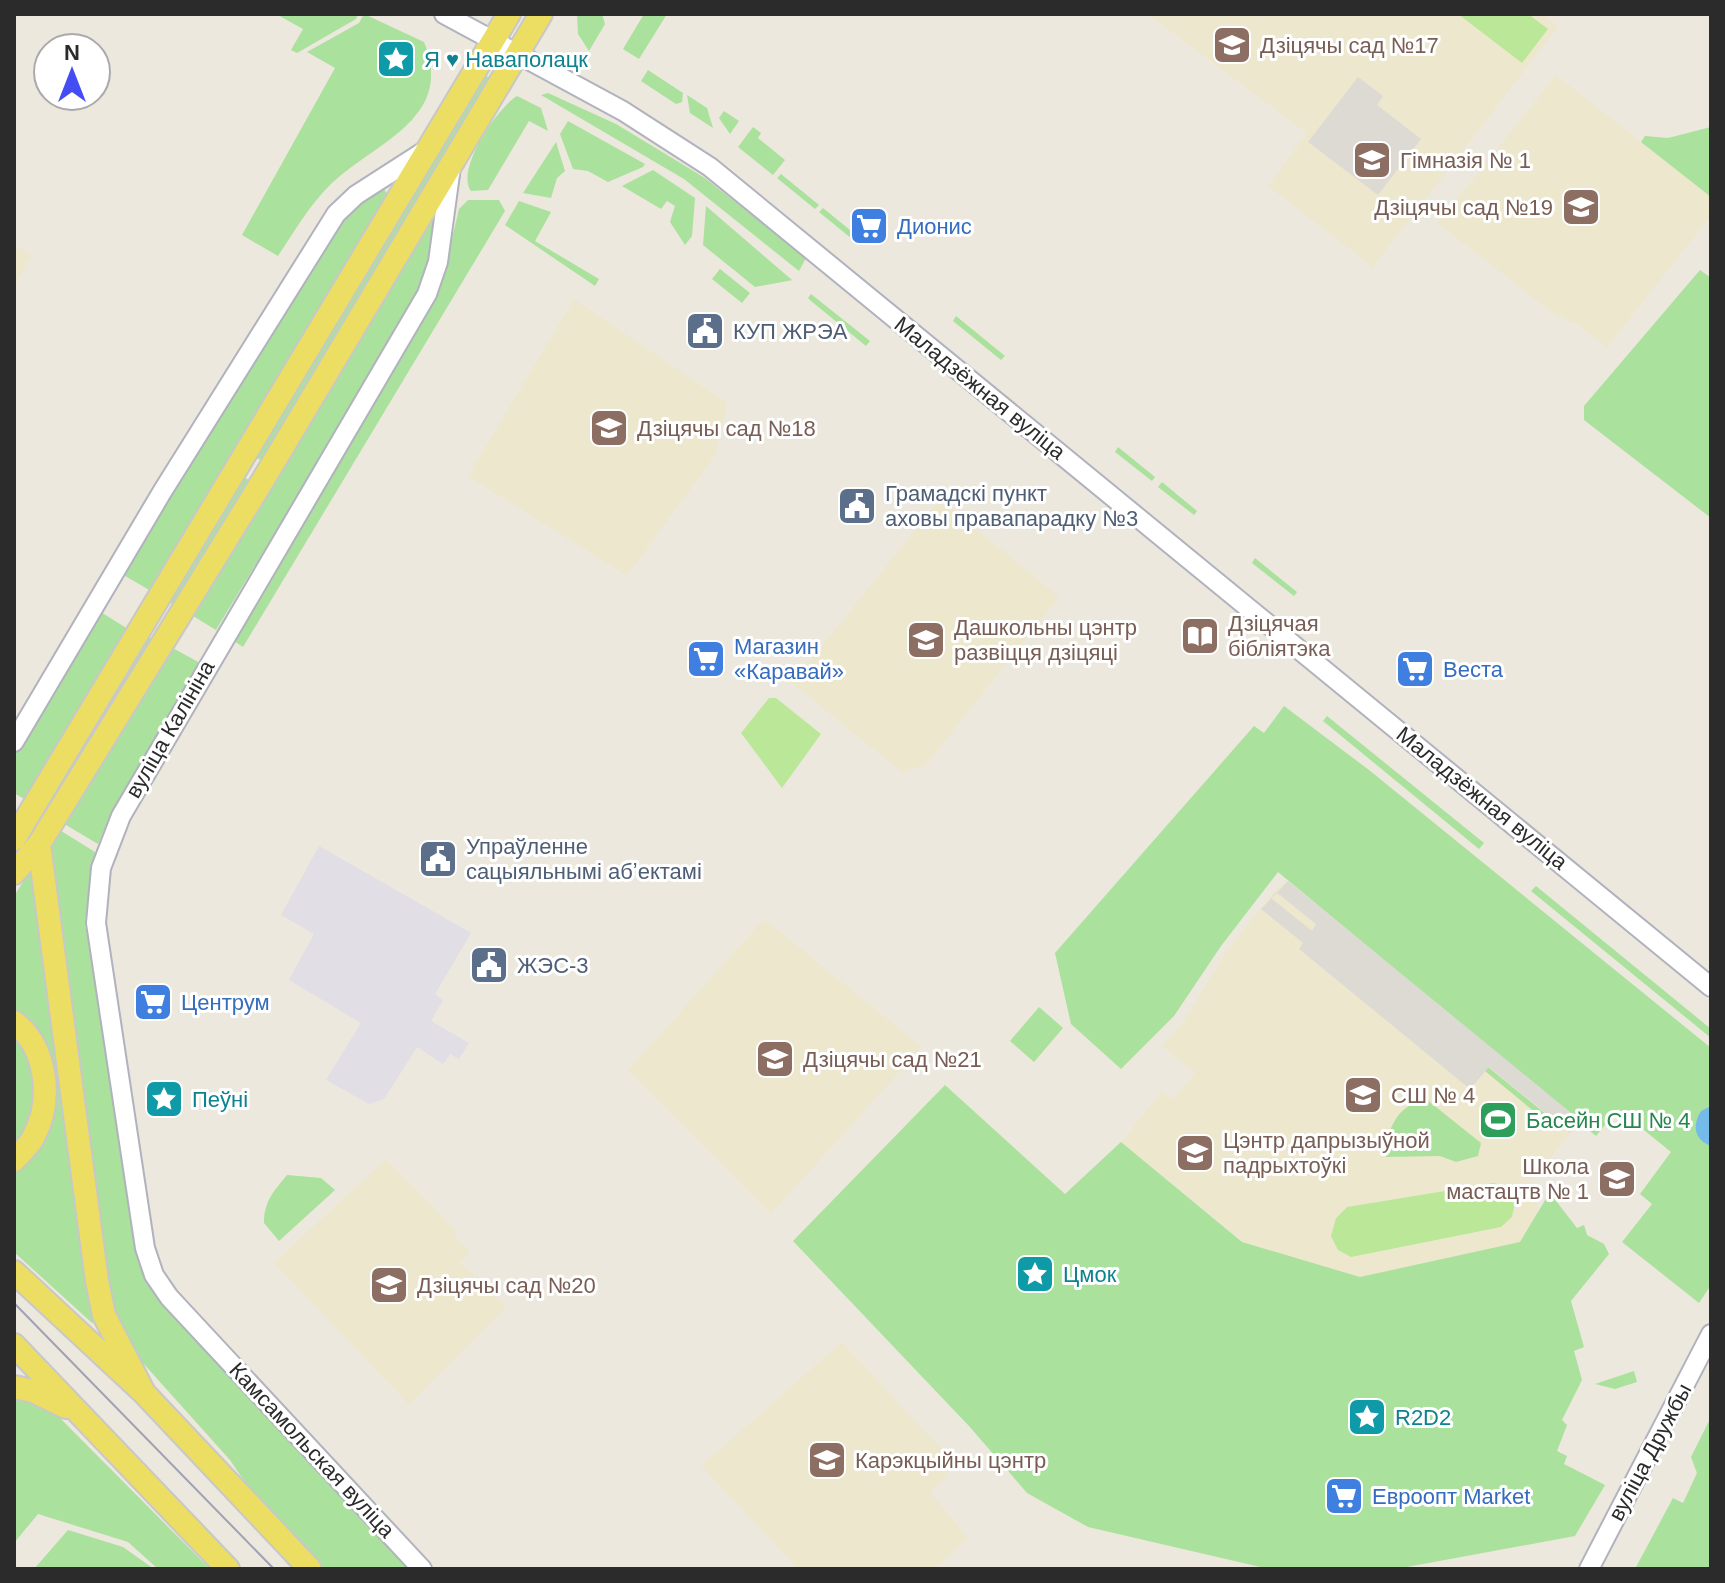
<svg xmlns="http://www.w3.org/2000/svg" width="1725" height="1583" viewBox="0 0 1725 1583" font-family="Arial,sans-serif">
<rect width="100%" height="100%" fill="#ece8de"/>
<path fill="#e1dee5" d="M319,846L471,933L435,994L443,1000L431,1021L469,1043L459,1059L450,1054L443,1064L417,1047L384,1099L369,1104L326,1080L361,1023L289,980L314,934L281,915Z"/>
<path fill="#ede7ce" d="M1148,14H1543L1559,26L1373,267L1268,186L1307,133Z
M1556,75L1711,197V216L1607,347L1577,324L1555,315L1438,223Z
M14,245L32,255L14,287Z
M574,299L727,403L716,454L627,576L468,476Z
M940,499L1059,597L926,765L903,773L792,683Z
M1288,881L1581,1121L1530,1183L1538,1190L1536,1234L1540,1246L1320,1305L1121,1142L1162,1091L1173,1099L1195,1073L1162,1046L1183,1022L1230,946L1276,890Z
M764,919L922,1047L771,1214L628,1070Z
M386,1159L455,1230L456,1238L470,1251L460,1262L506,1307L409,1405L274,1263Z
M842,1342L945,1453L948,1476L930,1492L968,1538L934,1569H798L701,1466Z"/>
<path fill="#aae19c" d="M276,14H358L356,19L297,53L291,50L303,29Z
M364,14L424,42C456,120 372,143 329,186C309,206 294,232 278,256L242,235L335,68L307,52L359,23Z
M577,14H602L605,24L589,51L578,34Z
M644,14H667L639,59L623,49Z
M648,70L683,93L682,102L676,104L641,81Z
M483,74L490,78L262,461L254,456Z
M548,93L616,124L705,178L806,258L799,271L684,179L541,95Z
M687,95L707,108L713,128L690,113Z
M517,96L541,108L548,131L529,121L488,190L471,191C455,170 497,108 517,96Z
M724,111L739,121L730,134L719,118Z
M568,121L645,164L643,167L608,182L588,171L573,169L560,134Z
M753,127L761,133L758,138L785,160L773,175L738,147Z
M1711,127V197L1641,142L1645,136L1668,138Z
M556,142L565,171L557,178L551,198L523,193Z
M653,170L695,198L692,236L685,245L670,222L675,206L667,201L661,209L622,186Z
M781,174L819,205L815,209L777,178Z
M384,189L390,198L151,591L120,573L341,217L359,201Z
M468,200H499L505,211L243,647L231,639L446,264L459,209Z
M519,201L551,212L535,241L599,279L595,286L505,225Z
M706,206L792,280H793L755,287L703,245Z
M823,208L861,239L857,243L819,212Z
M431,215L436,217L433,261L421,291L216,630L188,613Z
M720,269L750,293L742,303L712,279Z
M1700,270L1711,278V518L1584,420V406Z
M811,294L870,341L866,346L811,301L808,298Z
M956,316L1005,356L1001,360L953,321Z
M1118,447L1155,477L1152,481L1115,452Z
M242,476L249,480L176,606L169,602Z
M1162,482L1197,511L1194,515L1158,487Z
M1255,558L1297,592L1294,596L1252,563Z
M99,611L128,629L26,800L14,793V754Z
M147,636L153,640L96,734L89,729Z
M169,646L200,663L112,811L98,844L61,822Z
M1284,706L1369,770L1711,1048V1285L1699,1303L1622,1242L1652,1204L1640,1194L1671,1152L1618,1109L1596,1136L1278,872L1221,946L1174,1016L1121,1069L1071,1024L1055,953L1254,726L1264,733Z
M1327,716L1484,843L1479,849L1323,721Z
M58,829L95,852L85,924L140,1250L413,1569H324L255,1497L230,1460L125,1343L110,1313L46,848Z
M33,866L95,1321L92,1323L14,1252V1168L51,1112L14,1013V896Z
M1536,886L1711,1029V1038L1531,891Z
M1039,1007L1063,1028L1034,1062L1010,1041Z
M14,1031L31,1050L37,1108L14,1151Z
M1488,1067L1552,1119L1548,1123L1485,1071Z
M945,1085L1065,1194L1121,1142L1242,1242L1360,1277L1520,1242L1547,1197H1553L1577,1228L1584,1225L1587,1235L1604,1244L1609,1254L1571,1301L1584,1347L1574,1351L1582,1380L1562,1420L1567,1425L1557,1451L1567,1456L1564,1464L1605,1485L1575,1536L1396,1569H1269L1088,1527L1027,1493L969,1426L793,1241Z
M1426,1099L1481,1143L1478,1156L1456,1162L1440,1156L1386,1157C1386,1130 1397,1105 1426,1099Z
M287,1175L321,1178L335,1190L279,1241L264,1223C264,1201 274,1191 287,1175Z
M1634,1371L1637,1382L1615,1389L1595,1384Z
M14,1393L51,1409L210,1569H158L128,1542L38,1514L14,1543Z
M1711,1417V1569H1635L1673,1498L1683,1503L1697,1473L1691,1457Z
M68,1530L123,1547L154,1569H34Z"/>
<path fill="#bbe898" d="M1458,14H1528L1548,29L1522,63Z
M769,698H776L821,734L782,788L741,733Z
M1494,1183L1508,1189L1515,1203L1512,1217L1501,1227L1351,1257L1338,1250L1331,1236L1336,1218L1347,1207Z"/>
<path fill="#dddad4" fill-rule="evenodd" d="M1358,77L1383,96L1377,105L1421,139L1378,195L1308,142Z
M1288,881L1581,1121L1570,1133L1489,1067L1470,1089L1299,949L1303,943L1261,909ZM1276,892L1316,924L1312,931L1271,898Z"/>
<path fill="#74bbea" d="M1711,1106V1146C1694,1140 1692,1125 1701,1111Z"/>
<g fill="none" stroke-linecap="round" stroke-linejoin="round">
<defs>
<path id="secondary" d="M444,14L623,111L710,167L1711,987
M14,742L162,492L336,214L356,195L426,150
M422,1569L169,1297L154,1275L145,1248L96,923L101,868L121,816L427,294L438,262L451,167
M1589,1569L1711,1334"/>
<path id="primary" d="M14,839L509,14
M39,844L97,1281L104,1315L144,1393
M14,873L39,844L263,480L541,14
M14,1022C47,1047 53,1100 34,1136C30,1145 20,1153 14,1160
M14,1272L144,1393L310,1569
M14,1345L228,1569
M14,1387L33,1391L66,1407"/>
</defs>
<use href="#secondary" stroke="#b1b2be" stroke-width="22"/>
<use href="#primary" stroke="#c8c8c8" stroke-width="26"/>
<use href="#secondary" stroke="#fff" stroke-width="18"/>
<use href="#primary" stroke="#ecde63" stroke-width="22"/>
<path stroke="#a0a1b4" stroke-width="2" d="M14,1303L274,1569"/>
</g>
<defs>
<symbol id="school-square" viewBox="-11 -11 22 22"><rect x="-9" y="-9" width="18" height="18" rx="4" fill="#8d6e63" stroke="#fff"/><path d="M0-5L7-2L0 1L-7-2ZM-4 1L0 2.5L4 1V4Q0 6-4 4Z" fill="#fff"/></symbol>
<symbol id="sight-square" viewBox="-11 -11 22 22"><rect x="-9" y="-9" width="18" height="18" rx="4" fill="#0f9aa8" stroke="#fff"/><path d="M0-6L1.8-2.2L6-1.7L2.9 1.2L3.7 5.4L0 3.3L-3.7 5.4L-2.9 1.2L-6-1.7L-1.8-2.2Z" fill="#fff"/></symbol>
<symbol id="supermarket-square" viewBox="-11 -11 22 22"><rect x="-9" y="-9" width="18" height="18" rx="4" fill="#3f7fe0" stroke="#fff"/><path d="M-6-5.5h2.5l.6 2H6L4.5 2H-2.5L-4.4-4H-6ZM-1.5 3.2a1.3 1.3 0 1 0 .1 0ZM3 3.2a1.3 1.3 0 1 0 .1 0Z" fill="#fff"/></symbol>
<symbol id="civic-square" viewBox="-11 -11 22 22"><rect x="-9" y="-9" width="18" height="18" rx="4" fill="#5c6f8a" stroke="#fff"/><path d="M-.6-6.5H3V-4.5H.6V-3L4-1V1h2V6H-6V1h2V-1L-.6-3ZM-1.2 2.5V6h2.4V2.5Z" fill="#fff"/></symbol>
<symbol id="library-square" viewBox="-11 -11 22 22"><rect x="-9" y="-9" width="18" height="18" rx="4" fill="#8d6e63" stroke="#fff"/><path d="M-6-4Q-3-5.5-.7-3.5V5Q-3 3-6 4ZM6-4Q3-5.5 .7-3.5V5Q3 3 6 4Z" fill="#fff"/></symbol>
<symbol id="stadium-square" viewBox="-11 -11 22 22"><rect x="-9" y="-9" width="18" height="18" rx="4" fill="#2e9e5b" stroke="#fff"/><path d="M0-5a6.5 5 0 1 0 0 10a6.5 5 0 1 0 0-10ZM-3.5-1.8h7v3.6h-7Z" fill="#fff"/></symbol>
</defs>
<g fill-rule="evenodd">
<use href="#school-square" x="1210" y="23" width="44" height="44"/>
<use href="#sight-square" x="374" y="37" width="44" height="44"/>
<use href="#school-square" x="1350" y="138" width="44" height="44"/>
<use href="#school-square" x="1559" y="185" width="44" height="44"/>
<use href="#supermarket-square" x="847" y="204" width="44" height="44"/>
<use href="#civic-square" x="683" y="309" width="44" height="44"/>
<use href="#school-square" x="587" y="406" width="44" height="44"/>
<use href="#civic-square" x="835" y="484" width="44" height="44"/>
<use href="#library-square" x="1178" y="614" width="44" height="44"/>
<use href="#school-square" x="904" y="618" width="44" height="44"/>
<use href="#supermarket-square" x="684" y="637" width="44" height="44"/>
<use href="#supermarket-square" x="1393" y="647" width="44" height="44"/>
<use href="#civic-square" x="416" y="837" width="44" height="44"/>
<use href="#civic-square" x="467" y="943" width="44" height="44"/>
<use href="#supermarket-square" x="131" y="980" width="44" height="44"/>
<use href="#school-square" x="753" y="1037" width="44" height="44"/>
<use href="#school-square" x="1341" y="1073" width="44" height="44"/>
<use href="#sight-square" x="142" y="1077" width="44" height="44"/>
<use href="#stadium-square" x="1476" y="1098" width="44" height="44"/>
<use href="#school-square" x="1173" y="1131" width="44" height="44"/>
<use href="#school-square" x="1595" y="1157" width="44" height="44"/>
<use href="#sight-square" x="1013" y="1252" width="44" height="44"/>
<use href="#school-square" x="367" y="1263" width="44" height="44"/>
<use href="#sight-square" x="1345" y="1395" width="44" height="44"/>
<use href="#school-square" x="805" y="1438" width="44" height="44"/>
<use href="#supermarket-square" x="1322" y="1474" width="44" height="44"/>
</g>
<g text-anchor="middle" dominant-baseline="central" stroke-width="6" stroke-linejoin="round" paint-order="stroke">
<g font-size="22" fill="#785e54" stroke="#fff" text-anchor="start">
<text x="1260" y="45">Дзіцячы сад №17</text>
<text x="1400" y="160">Гімназія № 1</text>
<text x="1553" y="207" text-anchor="end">Дзіцячы сад №19</text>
<text x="637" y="428">Дзіцячы сад №18</text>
<text x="1228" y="623">Дзіцячая<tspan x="1228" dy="25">бібліятэка</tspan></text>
<text x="954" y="627">Дашкольны цэнтр<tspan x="954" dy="25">развіцця дзіцяці</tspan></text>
<text x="803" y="1059">Дзіцячы сад №21</text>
<text x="1391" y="1095">СШ № 4</text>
<text x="1223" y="1140">Цэнтр дапрызыўной<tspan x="1223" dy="25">падрыхтоўкі</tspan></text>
<text x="1589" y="1166" text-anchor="end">Школа<tspan x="1589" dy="25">мастацтв № 1</tspan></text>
<text x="417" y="1285">Дзіцячы сад №20</text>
<text x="855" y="1460">Карэкцыйны цэнтр</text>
</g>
<g font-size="22" fill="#0d838f" stroke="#fff" text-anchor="start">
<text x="424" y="59">Я ♥ Наваполацк</text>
<text x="192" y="1099">Пеўні</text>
<text x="1063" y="1274">Цмок</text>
<text x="1395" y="1417">R2D2</text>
</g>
<g font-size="22" fill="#366cbe" stroke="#fff" text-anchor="start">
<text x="897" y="226">Дионис</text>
<text x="734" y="646">Магазин<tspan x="734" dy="25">«Каравай»</tspan></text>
<text x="1443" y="669">Веста</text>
<text x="181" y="1002">Центрум</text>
<text x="1372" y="1496">Евроопт Market</text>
</g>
<g font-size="22" fill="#4e5e75" stroke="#fff" text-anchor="start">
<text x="733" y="331">КУП ЖРЭА</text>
<text x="885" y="493">Грамадскі пункт<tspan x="885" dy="25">аховы правапарадку №3</tspan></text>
<text x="466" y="846">Упраўленне<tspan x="466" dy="25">сацыяльнымі абʼектамі</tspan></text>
<text x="517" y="965">ЖЭС-3</text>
</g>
<g font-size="22" fill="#2b2b2b" stroke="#fff">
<text transform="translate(980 388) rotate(39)">Маладзёжная вуліца</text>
<text transform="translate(170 729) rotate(-60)">вуліца Калініна</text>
<text transform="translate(1482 798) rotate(39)">Маладзёжная вуліца</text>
<text transform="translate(312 1450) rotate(47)">Камсамольская вуліца</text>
<text transform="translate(1650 1452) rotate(-62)">вуліца Дружбы</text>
</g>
<g font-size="22" fill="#27864d" stroke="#fff" text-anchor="start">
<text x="1526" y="1120">Басейн СШ № 4</text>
</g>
</g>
<rect width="1725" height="1583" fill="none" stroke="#2b2b2b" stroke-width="32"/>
<g transform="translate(72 72)"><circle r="38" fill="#ffffff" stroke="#aaaaaa" stroke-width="2"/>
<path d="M0-6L14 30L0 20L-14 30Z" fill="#434df3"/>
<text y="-12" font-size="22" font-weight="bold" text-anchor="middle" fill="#2b2b2b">N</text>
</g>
</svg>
